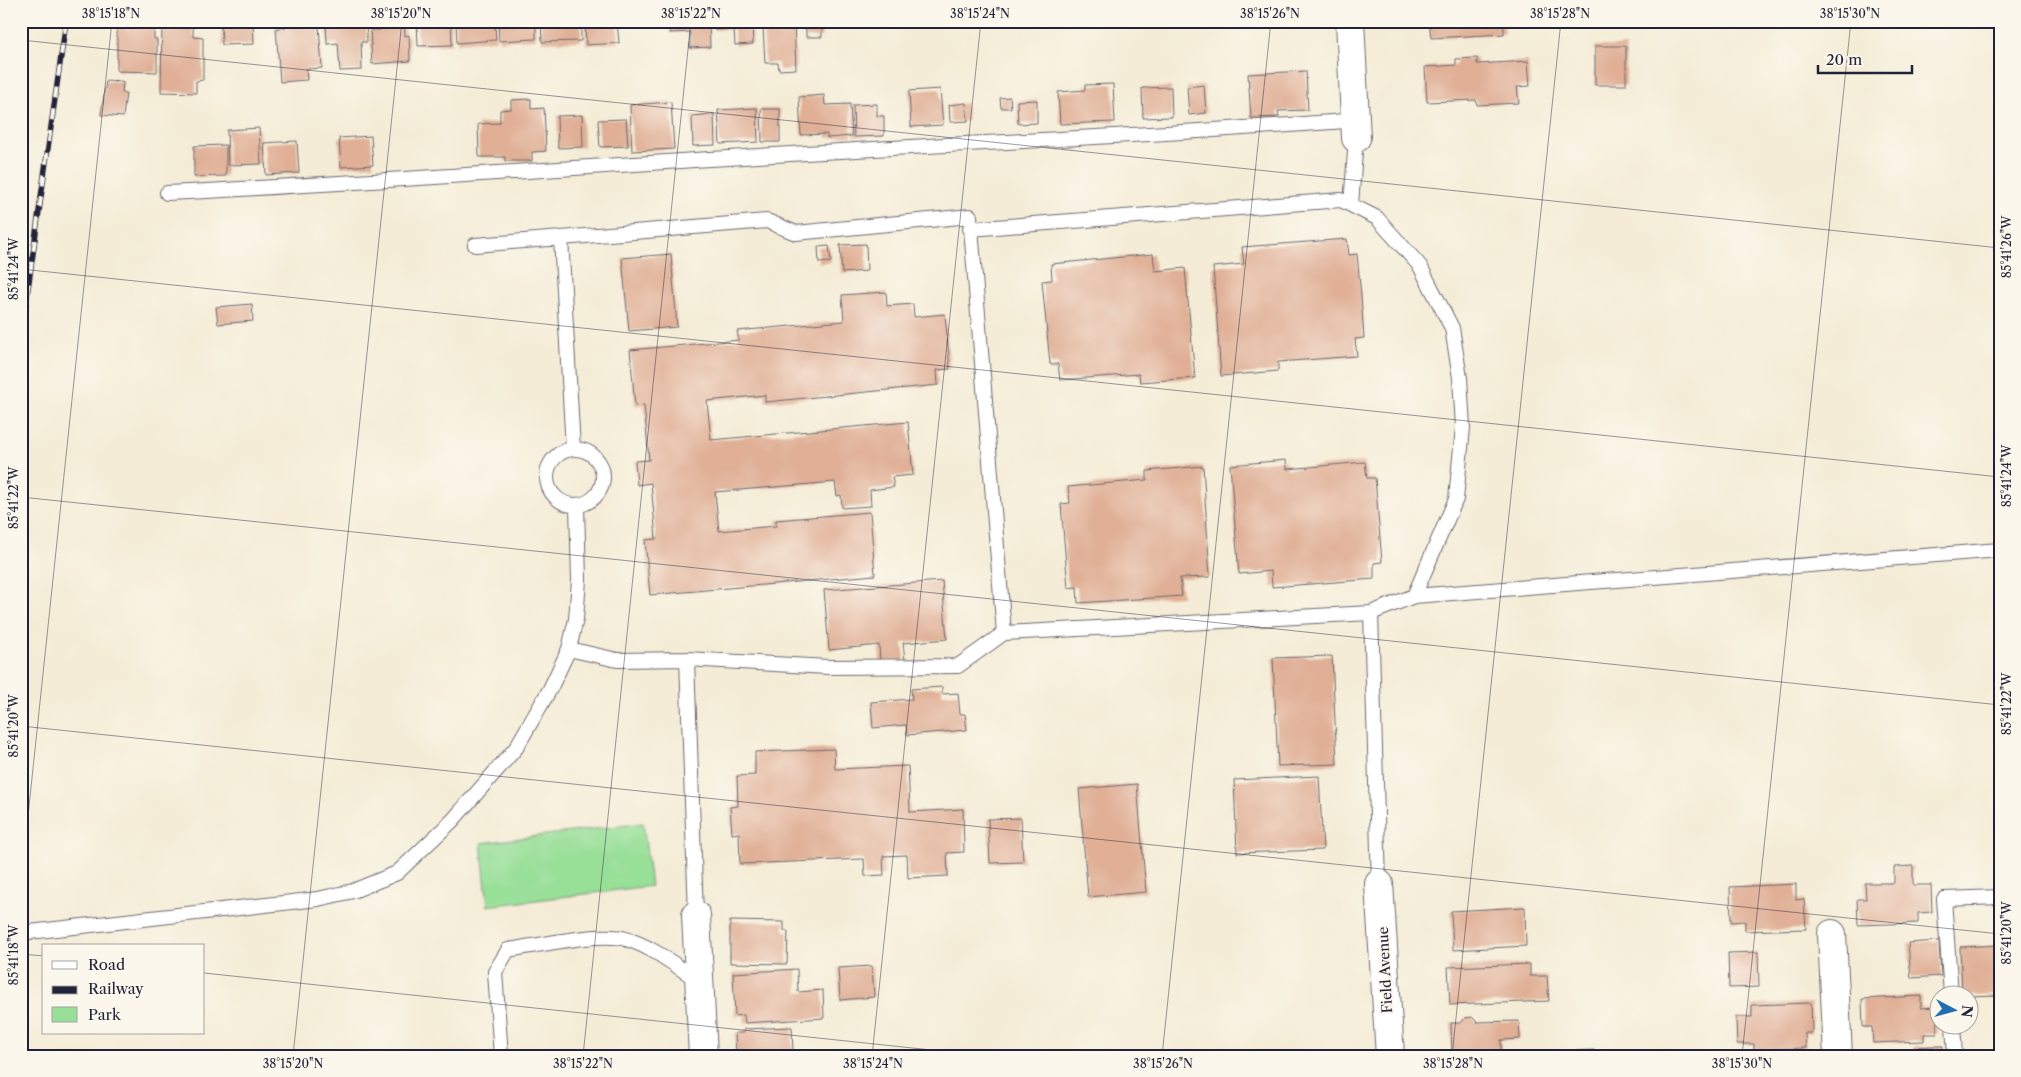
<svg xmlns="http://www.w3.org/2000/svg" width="2021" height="1077" viewBox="0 0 2021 1077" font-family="'Libre Caslon Text',serif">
<rect width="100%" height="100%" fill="#fbf7ec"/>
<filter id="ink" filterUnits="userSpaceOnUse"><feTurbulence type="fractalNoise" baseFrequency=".02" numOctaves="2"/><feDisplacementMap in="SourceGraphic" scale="10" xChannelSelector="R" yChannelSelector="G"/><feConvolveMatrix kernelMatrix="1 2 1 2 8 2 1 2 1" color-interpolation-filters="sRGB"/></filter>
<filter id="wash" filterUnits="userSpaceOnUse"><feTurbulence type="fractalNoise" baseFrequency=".0096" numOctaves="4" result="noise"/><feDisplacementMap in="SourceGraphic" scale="20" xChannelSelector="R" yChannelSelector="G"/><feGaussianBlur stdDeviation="1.12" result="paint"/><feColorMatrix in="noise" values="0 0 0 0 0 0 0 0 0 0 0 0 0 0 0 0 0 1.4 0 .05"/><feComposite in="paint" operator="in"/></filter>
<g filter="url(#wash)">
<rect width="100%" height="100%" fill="#f4ecd6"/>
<path fill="#98df98" stroke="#5d806a" d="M643,823L651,886L488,906L481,843Z"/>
<g id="blocks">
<path fill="#e0af95" d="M129,21H154V39H157V72L117,71V29H129Z
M162,21H193V37L203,38V80L196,81V93L161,92Z
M221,21H253L254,44L222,45Z
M284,21H315V26H319L322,68L306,69L307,80L280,82L276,28H285Z
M326,21H366L367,42H361L362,70L340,71L338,43L327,44Z
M379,21H404L405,36L409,35L410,61L372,64L370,30H380Z
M417,21H451L452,45L418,46Z
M456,21H495L496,40L457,43Z
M498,21H536V39L499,41Z
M541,21H581V41L542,42Z
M585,21H617L619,43L586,45Z
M669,21H709L710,47L690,48V32L670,33Z
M713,21H752L753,44L735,45L734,29L714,30Z
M756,21H794L796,69L779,70L778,63H765L763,27L756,28Z
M800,21H841V28L822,29V37H806V29H801Z
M1429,21H1504V34L1431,38Z
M1595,46H1626V85H1595Z
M1477,58V64L1528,61L1530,86L1517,87L1519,103L1477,105L1476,100L1427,102L1425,67L1456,65V59Z
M1306,71L1308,110L1278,111L1279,117L1251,118L1248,74Z
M106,81L123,82L122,93H126L123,117L101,115Z
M1113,84L1115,122L1060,124L1058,92L1085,90V85Z
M1204,85L1206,113L1189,115L1187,87Z
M1171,87L1172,117L1143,118L1142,88Z
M940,89L943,125L911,127L909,91Z
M824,95L825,105L850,104L852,136L827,138V134L801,135L799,97Z
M1010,97L1011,108H1001L1000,98Z
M531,99V109L544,108L546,151L532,152V161H505V157H479L478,124L500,123V110L511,109V100Z
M1037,100V123L1018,124L1017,101Z
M671,102L674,149L632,151L630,105Z
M966,103L968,121L950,122L949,105Z
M877,104V116H884V136L854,137L853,105Z
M757,108L758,142L720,144L718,110Z
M761,109H780V142H762Z
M714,114L715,145L693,146L692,116Z
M582,115L583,147L558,148L557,116Z
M626,119L628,146L600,147L598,120Z
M259,128L261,164L228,165L227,130Z
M371,136L373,165L341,167L339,138Z
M297,141L299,173L266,175L264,143Z
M226,145V176L194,177V146Z
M1347,239L1349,255L1357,254L1361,296L1364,338L1355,339L1357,356L1278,362V371L1221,376L1213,267L1244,264L1242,247Z
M866,244L867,271L842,273L840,245Z
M829,246L831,262L819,263L818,247Z
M671,254L677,327L629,331L622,258Z
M1153,254L1155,271L1185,268L1195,378L1140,382L1139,374L1060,380L1058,364H1050L1042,281L1052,280L1051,264Z
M886,292L887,306L913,304L914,317L945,314L950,369L937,370L938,385L765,402V395L707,401L711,440L908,422L913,475L892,477L894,487L870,490L871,506L842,508L841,495L837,496L835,482L715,492L719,531L776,526V520L870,512L875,575L650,595L645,540L656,539L651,483L637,485L635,461L649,460L644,405L635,406L630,350L739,340L737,331L844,321L842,295Z
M252,304L253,321L218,324L216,307Z
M1286,460L1287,469L1365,462L1367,478H1375L1382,562L1374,563V579L1272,587L1271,571L1239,574L1230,465Z
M1203,466L1210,577L1180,578L1182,596L1078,603L1077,587L1068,588L1061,504L1070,503L1068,487L1147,480V471Z
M942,581L947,639L903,643L905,660L880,662L879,645L829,650L824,590Z
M1332,656L1337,764L1278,766L1273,658Z
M942,687V694L958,693L960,714H965L967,730L907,735L906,725L873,728L871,702L912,699L911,689Z
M834,749L835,769L908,766L910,812L963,809L964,852L947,853L948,876L908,878L907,855L883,856L884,875L865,876L864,859L740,864L739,833L732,834L730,807L738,806L737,776L755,775V752Z
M1319,776L1323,850L1237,853L1234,780Z
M1137,784L1146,892L1088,897L1079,789Z
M1021,818L1023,862L990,863L988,819Z
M1913,866V885H1931L1932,912L1918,913V923L1858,925L1857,899H1866L1865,883H1894V867Z
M1796,884V900L1804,899L1806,929L1745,931V921L1731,922L1730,887Z
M1525,907L1526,946L1453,950L1451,911Z
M730,921L784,922V931H788L787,964L730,963Z
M1939,941L1941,976L1911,978L1908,943Z
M2000,945V995L1968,996V994H1962L1960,947Z
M1758,952L1759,987L1729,988L1728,953Z
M1530,964V976H1547L1549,1001L1450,1005L1448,967Z
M872,966L874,997L840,1000L838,968Z
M797,969L798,992L823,990L824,1018L745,1023L744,1015L735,1016L733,973Z
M1921,996V1008L1936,1007L1937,1034H1924V1041L1873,1043L1872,1027H1863L1862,999Z
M1811,1003L1812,1033H1805L1806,1048L1754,1050V1044H1737L1736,1017H1752V1005Z
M1472,1017L1477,1022L1519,1021L1520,1039L1501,1040V1056H1452L1451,1023H1461L1465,1018Z
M792,1027L793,1052H800V1056H736L735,1033H744V1029Z
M1934,1046H1943V1056H1914V1047Z
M1594,1050V1056H1567V1051Z"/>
</g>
</g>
<g filter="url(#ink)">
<use href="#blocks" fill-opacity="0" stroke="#6c6971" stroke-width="1"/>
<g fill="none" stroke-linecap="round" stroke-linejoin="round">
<defs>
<path id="service" d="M167,193C380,182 593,166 806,153C989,142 1173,135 1356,120
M1351,205L1356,138
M970,229L1341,200L1377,218L1420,266L1452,328L1460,378L1463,427L1456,499L1414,596L1371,613
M561,238L767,221L796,233L970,216L1004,633L1371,613L1379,884
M475,245L561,238L573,449
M547 477a28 28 0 1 1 56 0a28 28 0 1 1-56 0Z
M1414,596L2000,550
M569,649L617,660L687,659L828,667L958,666L1004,633
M687,659L696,915
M21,933L318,899L353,891L397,873L453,820L516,748L550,689L569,649L576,619L579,580L577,506
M1951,994L1944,899L2000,897
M1953,1024L1955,1056
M501,1056L495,972L508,950C536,946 602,931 626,939C653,947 676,966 699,981"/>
<path id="minor" d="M1350,21L1356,138
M1379,884L1390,1056
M696,915L703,1056
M1832,934L1838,1056"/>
</defs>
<use href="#service" stroke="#6c6971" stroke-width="16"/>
<use href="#minor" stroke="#6c6971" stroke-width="30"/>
<use href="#service" stroke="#fff" stroke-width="14"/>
<use href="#minor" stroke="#fff" stroke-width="28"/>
<defs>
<path id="rail" d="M21,338L66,21"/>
</defs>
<use href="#rail" stroke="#22223b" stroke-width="5.5"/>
<use href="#rail" stroke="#fbf7ec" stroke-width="4" stroke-dasharray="11" stroke-linecap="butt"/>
</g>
</g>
<path fill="none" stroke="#22223b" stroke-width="1" stroke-opacity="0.45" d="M21,40L2000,248M21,269L2000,477M21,497L2000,705M21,726L2000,934M21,882L112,21M21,954L44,956M204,973L988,1056M293,1056L402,21M583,1056L691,21M872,1056L981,21M1162,1056L1271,21M1452,1056L1561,21M1742,1056L1851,21"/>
<g text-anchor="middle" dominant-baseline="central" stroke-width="4" stroke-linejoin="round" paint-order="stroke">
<g font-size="14" fill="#22223b" stroke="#fbf7ec">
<text transform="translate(1385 970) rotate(-93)">Field Avenue</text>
</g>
</g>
<rect width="2021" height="1077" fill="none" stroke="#fbf7ec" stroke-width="55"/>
<rect x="42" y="944" width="162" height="90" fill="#fbf7ec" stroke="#a4a2a5"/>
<rect x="52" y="961" width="25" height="8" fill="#ffffff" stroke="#a4a2a5"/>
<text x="88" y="970" font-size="15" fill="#22223b">Road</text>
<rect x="52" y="986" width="25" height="8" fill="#22223b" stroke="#a4a2a5"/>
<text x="88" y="994" font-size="15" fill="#22223b">Railway</text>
<rect x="52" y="1007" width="25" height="15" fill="#98df98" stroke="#a4a2a5"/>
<text x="88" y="1020" font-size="15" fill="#22223b">Park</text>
<g transform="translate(1954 1010) rotate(96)"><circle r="24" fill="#fbf7ec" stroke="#a4a2a5"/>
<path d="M0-4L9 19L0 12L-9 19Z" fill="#1f6fb2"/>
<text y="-8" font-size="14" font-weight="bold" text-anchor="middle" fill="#22223b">N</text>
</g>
<path d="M1818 65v8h94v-8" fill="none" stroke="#22223b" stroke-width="2.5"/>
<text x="1826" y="65" font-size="15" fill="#22223b" stroke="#fbf7ec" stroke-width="4" paint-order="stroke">20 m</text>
<rect x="28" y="28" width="1966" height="1022" fill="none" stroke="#22223b" stroke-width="2"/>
<g font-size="12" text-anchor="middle" fill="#22223b">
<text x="111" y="18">38°15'18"N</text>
<text x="401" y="18">38°15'20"N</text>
<text x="691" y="18">38°15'22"N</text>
<text x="980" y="18">38°15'24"N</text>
<text x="1270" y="18">38°15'26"N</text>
<text x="1560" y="18">38°15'28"N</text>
<text x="1850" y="18">38°15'30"N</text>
<text transform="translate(2007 247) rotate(-90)" y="4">85°41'26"W</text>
<text transform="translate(14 269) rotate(-90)" y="4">85°41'24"W</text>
<text transform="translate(2007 476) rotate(-90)" y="4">85°41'24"W</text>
<text transform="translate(14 498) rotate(-90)" y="4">85°41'22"W</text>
<text transform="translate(2007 704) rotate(-90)" y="4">85°41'22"W</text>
<text transform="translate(14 726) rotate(-90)" y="4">85°41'20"W</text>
<text transform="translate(2007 933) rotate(-90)" y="4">85°41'20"W</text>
<text transform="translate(14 955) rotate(-90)" y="4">85°41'18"W</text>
<text x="293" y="1068">38°15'20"N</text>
<text x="583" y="1068">38°15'22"N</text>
<text x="873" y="1068">38°15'24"N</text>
<text x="1163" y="1068">38°15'26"N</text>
<text x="1453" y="1068">38°15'28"N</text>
<text x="1742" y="1068">38°15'30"N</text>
</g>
</svg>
